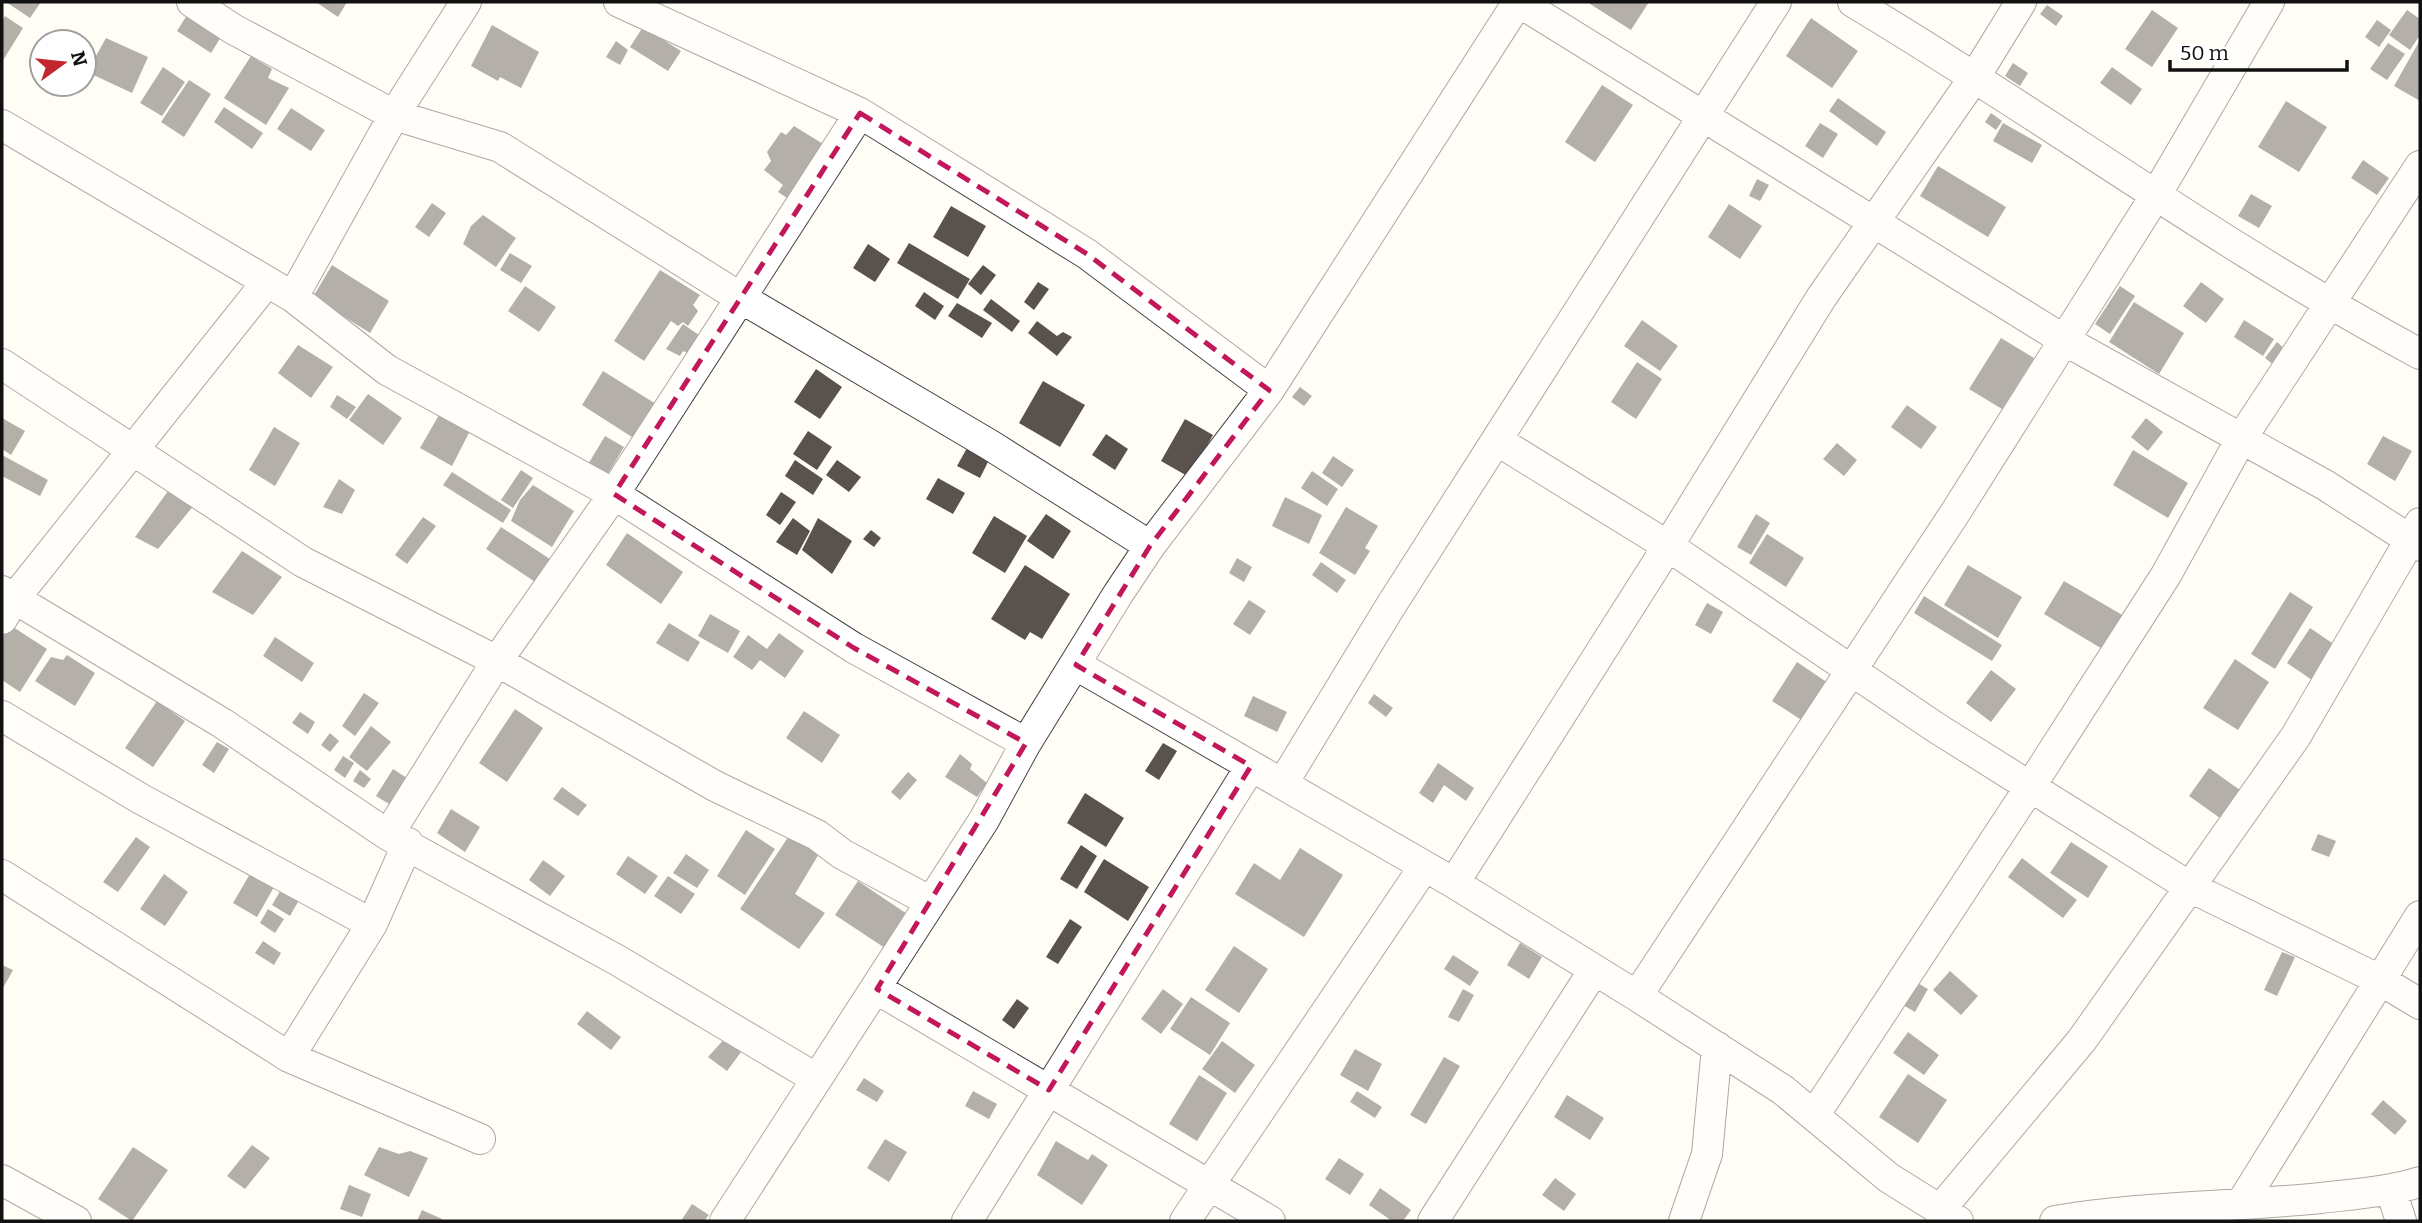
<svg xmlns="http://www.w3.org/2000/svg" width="2422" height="1223" viewBox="0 0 2422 1223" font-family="Bitter,serif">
<rect width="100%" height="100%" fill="#fffdf5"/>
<path fill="#5a524d" d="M6,2H41L30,18Z
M316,2H347L338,17Z
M1587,2H1649L1631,30Z
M2047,5L2063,16L2056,26L2040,14Z
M2152,10L2178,28L2152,67L2125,49Z
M2407,10L2420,19V35L2410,50L2389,35Z
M187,15L221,37L211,53L177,31Z
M5,16L23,28L2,62V21Z
M1811,18L1858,51L1832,88L1786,56Z
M2377,20L2391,30L2379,47L2365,37Z
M492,25L539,52L521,88L500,77L498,81L471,66Z
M643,27L681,51L668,71L630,47Z
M106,38L148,57L132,93L87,72Z
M2420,40V101L2394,86Z
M616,41L628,50L620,65L606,57Z
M2388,43L2405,54L2387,80L2370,69Z
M251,56L272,69L268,78L289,88L266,125L224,98Z
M2013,63L2028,73L2020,86L2005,76Z
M163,67L185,82L162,116L140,103Z
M2112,67L2142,89L2131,105L2100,83Z
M189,80L211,94L184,137L161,122Z
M1602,85L1633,105L1595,162L1565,142Z
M1838,98L1886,132L1877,146L1829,111Z
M2286,101L2327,127L2299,172L2258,147Z
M224,107L263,133L252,149L214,122Z
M291,108L325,130L311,151L277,129Z
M1991,113L2002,121L1996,130L1985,122Z
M1820,123L1838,134L1823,158L1805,146Z
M2003,123L2042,145L2032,163L1993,141Z
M794,126L828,147L790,200L778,192L783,185L764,170L771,161L767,152L781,132L786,135Z
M2363,160L2389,178L2377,195L2351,178Z
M1938,166L2006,207L1988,237L1920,196Z
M1757,179L1769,185L1760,201L1749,196Z
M2251,194L2272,206L2259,228L2238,216Z
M432,203L446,213L429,237L415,227Z
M1729,204L1762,226L1740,259L1708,237Z
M951,206L986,226L968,257L933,237Z
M483,215L516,238L496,267L463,244L471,226Z
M909,243L970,279L958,299L897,263Z
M868,244L890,259L875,282L853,268Z
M510,253L532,266L521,283L500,270Z
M332,265L389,301L370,333L313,297Z
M983,265L996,275L981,295L968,284Z
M660,270L700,295L693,305L698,311L688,326L683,322L678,326L671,321L644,361L614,341Z
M1038,282L1049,289L1034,310L1024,302Z
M2201,282L2224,299L2206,323L2183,306Z
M525,286L556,307L539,332L508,311Z
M2120,286L2135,296L2110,334L2095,324Z
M924,292L944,306L935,320L915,306Z
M991,299L1020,321L1012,332L983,310Z
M2134,302L2184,333L2159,374L2109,342Z
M957,303L992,323L982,338L948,316Z
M1642,320L1678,346L1660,371L1624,346Z
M2244,320L2274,339L2263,356L2234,337Z
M1037,321L1057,336L1063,332L1072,337L1057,356L1028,333Z
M683,324L706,340L695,356L683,351L680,356L666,349Z
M2001,338L2034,358L2002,409L1969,389Z
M2277,342L2287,351L2275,366L2265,358Z
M298,345L333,367L311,398L278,373Z
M1637,362L1662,379L1636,419L1611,402Z
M816,369L842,387L820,419L794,402Z
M603,371L656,404L635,439L582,405Z
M1043,381L1085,405L1060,447L1019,423Z
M1300,387L1312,396L1304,406L1292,397Z
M368,394L402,418L383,445L349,420Z
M337,395L356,407L347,419L330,407Z
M1907,405L1937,427L1921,449L1891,427Z
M439,415L450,422L453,415L472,427L452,466L420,448Z
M2,418L25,431L11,455L2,449Z
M2146,418L2163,432L2148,451L2131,437Z
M1185,419L1213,435L1189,477L1161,461Z
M274,427L300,443L275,486L249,470Z
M808,431L832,447L817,470L793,454Z
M1106,434L1128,449L1115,470L1092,455Z
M605,436L624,447L606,477L587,466Z
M2383,436L2412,451L2395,481L2367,464Z
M1837,443L1857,460L1844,476L1823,459Z
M967,448L989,460L980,478L957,466Z
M2133,450L2188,483L2168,518L2113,485Z
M2,455L48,480L40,496L2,476Z
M1333,456L1354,470L1342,487L1322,473Z
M795,460L823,479L813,495L785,476Z
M837,460L861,477L849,492L826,475Z
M521,470L533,478L513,508L501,500Z
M1312,471L1338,489L1327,506L1301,488Z
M452,472L511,510L503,523L443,485Z
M938,478L965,493L953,514L926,499Z
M339,479L355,490L342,514L323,507Z
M173,484L195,504L158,549L135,537Z
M533,485L574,511L552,547L511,521L520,500Z
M781,492L796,502L780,525L766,515Z
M1285,497L1322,515L1309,544L1272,526Z
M1346,507L1378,526L1365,548L1370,551L1355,575L1319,553Z
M1046,514L1071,531L1053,559L1027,541Z
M1756,514L1770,523L1751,555L1737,547Z
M994,516L1027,536L1005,573L972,553Z
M423,517L436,526L407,564L395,555Z
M793,518L810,531L797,555L776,542Z
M818,518L852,541L832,574L802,550Z
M501,527L556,563L541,586L486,549Z
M871,530L881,538L874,547L863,539Z
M627,533L683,572L661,604L606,565Z
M1767,534L1804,558L1786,587L1749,563Z
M242,551L282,577L253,615L212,592Z
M1237,558L1252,567L1244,582L1229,573Z
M1321,562L1346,580L1337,593L1312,575Z
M1025,565L1070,594L1042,639L1030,632L1025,640L991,619Z
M1968,565L2022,597L1998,638L1944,605Z
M2064,581L2124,616L2104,650L2044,614Z
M2290,592L2313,607L2275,669L2251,654Z
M1924,596L2002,645L1992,661L1914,613Z
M1249,600L1266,611L1250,635L1233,624Z
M1707,603L1723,612L1711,634L1695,625Z
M710,614L740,631L728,653L698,636Z
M669,623L700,642L688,662L656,643Z
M10,625L47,649L20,692L2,680V638Z
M2310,628L2341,649L2318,684L2287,663Z
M779,633L804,651L785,678L760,660L752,670L733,657L748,635L767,649Z
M275,637L314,663L302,682L263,656Z
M67,655L95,673L75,706L35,681L51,657L63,660Z
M2235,659L2269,682L2238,730L2203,708Z
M1797,662L1828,683L1803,721L1772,701Z
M1991,670L2016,689L1991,722L1966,703Z
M364,693L379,703L355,736L342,726Z
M1374,694L1393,708L1386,717L1368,703Z
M1253,696L1287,712L1277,732L1244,716Z
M157,701L185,721L153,767L125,748Z
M515,709L543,728L507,782L479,763Z
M804,711L840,735L822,763L786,738Z
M300,712L315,722L308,734L292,723Z
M371,726L391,742L367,771L349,757Z
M330,733L339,741L330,752L321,745Z
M217,742L229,749L214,773L202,765Z
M1163,743L1177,751L1159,780L1145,771Z
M960,754L972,764L970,769L987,783L977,797L945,777Z
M343,756L354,763L345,778L334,770Z
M1438,763L1474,788L1466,801L1444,785L1433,803L1419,793Z
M2209,768L2247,795L2227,823L2189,796Z
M393,769L410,780L394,807L376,796Z
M360,770L371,779L364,788L353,781Z
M908,772L917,780L900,800L891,792Z
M562,787L587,805L578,816L553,799Z
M1085,793L1124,818L1106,847L1067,823Z
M451,809L480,827L465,852L437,833Z
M795,827L823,847L795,894L825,913L799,949L740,909Z
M746,830L775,849L745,895L717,876Z
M2318,834L2336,841L2329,857L2311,850Z
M136,837L150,847L118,892L103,882Z
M2071,842L2108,866L2088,898L2050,873Z
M1081,845L1097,856L1077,889L1060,879Z
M1300,848L1343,875L1304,937L1235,894L1254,863L1280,880Z
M686,854L709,870L697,888L673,873Z
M628,856L658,876L645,894L616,874Z
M2022,858L2077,900L2063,918L2008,877Z
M1104,859L1149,887L1128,921L1084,892Z
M543,860L565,876L550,896L529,880Z
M254,867L278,880L257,917L233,903Z
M164,874L188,892L165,926L140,909Z
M668,876L695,894L681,914L654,896Z
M858,881L916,920L894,954L835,915Z
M285,883L303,893L290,916L272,905Z
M268,909L284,919L275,933L260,923Z
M1070,919L1082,927L1058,964L1046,957Z
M263,941L281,953L274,965L255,953Z
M1520,943L1542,957L1529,979L1507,965Z
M1234,946L1268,969L1239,1013L1205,990Z
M2282,952L2295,957L2277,996L2264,990Z
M1453,955L1479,972L1470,986L1444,969Z
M2,965L13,970L2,990Z
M1950,971L1978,996L1961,1015L1933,990Z
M1909,978L1928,989L1915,1012L1896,1001Z
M1163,989L1183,1004L1161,1034L1141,1019Z
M1463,989L1474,995L1459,1022L1448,1017Z
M1191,997L1230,1023L1210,1055L1170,1029Z
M1017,999L1029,1008L1014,1029L1002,1020Z
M587,1011L621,1037L611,1050L577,1024Z
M1908,1032L1939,1055L1924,1075L1893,1053Z
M726,1037L747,1044L727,1071L708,1057Z
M1222,1041L1255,1065L1235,1093L1202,1069Z
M1355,1049L1382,1064L1368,1091L1340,1075Z
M1444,1057L1460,1066L1426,1124L1410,1115Z
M1908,1074L1947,1100L1918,1143L1879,1117Z
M1199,1075L1227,1093L1197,1141L1169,1124Z
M864,1078L884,1091L877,1102L856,1090Z
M973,1091L997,1104L989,1119L965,1106Z
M1357,1091L1382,1107L1375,1118L1350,1102Z
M1567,1095L1604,1118L1590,1140L1554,1117Z
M2383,1100L2407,1121L2395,1135L2371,1114Z
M885,1139L907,1152L889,1182L867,1168Z
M1056,1141L1088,1160L1092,1154L1108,1165L1082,1205L1037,1175Z
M252,1145L270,1158L245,1189L227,1176Z
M133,1147L168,1170L132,1221L98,1199Z
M379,1147L399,1154L410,1151L428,1158L409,1197L364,1175Z
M1339,1158L1364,1174L1350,1195L1325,1179Z
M1555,1178L1576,1194L1564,1211L1542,1195Z
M349,1185L371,1194L362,1217L340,1209Z
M1380,1188L1411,1210L1403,1221H1392L1369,1205Z
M692,1204L709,1215L704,1221H681Z
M422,1210L442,1219L441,1221H417Z"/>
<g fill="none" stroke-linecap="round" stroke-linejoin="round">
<defs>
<path id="minor" d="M192,2L233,29L394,115L500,147L741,298L990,445L1150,546
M619,2L860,113L1087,254L1269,390
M1519,2L2064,340L2325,485L2420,546
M1853,2C2044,116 2224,249 2420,354
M2,125L293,297L387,370L614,494L854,648L1026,743
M293,297L394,115L466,2
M2,364L303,562L497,661L715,786L817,835L842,854L931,902
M1498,441L1668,546L1935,727L2190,887L2380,980L2420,1004
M2,591L222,723L388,835L617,960L817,1079
M2,619L14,599L267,282
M1076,665L1454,883L1637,996L1783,1090L1889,1178L1958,1221
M2,716L141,799L372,924
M1283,783L1390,607L1776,2
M388,835L497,661L614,494L860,113
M2,875L289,1057L372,924L408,843
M1454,883L1668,546L1821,298L1976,75L2021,2
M877,989L1270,1221
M1637,996L1955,513L2156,195L2269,2
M289,1057L480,1139
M1815,1114L2030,787L2166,575L2241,439L2420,166
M2,1180L76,1221
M2391,1190L2401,1221
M2241,1204L2420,916
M1939,1211L2082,1040L2296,736L2420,523
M725,1221L984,820L1026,743L1118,594L1150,546L1269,390L1518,2
M967,1221L1251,766
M1185,1221L1424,867
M1433,1221L1594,970
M1684,1221L1707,1154L1717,1047
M2055,1221C2143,1206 2232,1207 2321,1198C2354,1194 2388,1192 2420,1182"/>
</defs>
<use href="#minor" stroke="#444" stroke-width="32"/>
<use href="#minor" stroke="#fff" stroke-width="30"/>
</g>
<path d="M0 0H2422V1223H0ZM860,113L1087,254L1269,390L1150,546L1076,665L1251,766L1049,1090L877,989L1026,743L854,648L614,494Z" fill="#fffdf5" fill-opacity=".55" fill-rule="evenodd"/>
<path fill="none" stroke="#c2185b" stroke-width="5" stroke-dasharray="14 9" stroke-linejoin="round" d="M860,113L1087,254L1269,390L1150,546L1076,665L1251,766L1049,1090L877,989L1026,743L854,648L614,494Z"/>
<rect width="2422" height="1223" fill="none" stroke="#111111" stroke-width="7"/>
<g transform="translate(63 63) rotate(75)"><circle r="33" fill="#ffffff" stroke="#a0a0a0" stroke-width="2"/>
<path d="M0-5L12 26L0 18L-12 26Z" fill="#c4262e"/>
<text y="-10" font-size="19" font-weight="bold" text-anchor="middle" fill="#111111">N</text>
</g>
<path d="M2170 60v10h177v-10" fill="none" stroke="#111111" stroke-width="3.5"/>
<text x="2180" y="60" font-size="21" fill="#111111" stroke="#ffffff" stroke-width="5" paint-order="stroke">50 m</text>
</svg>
